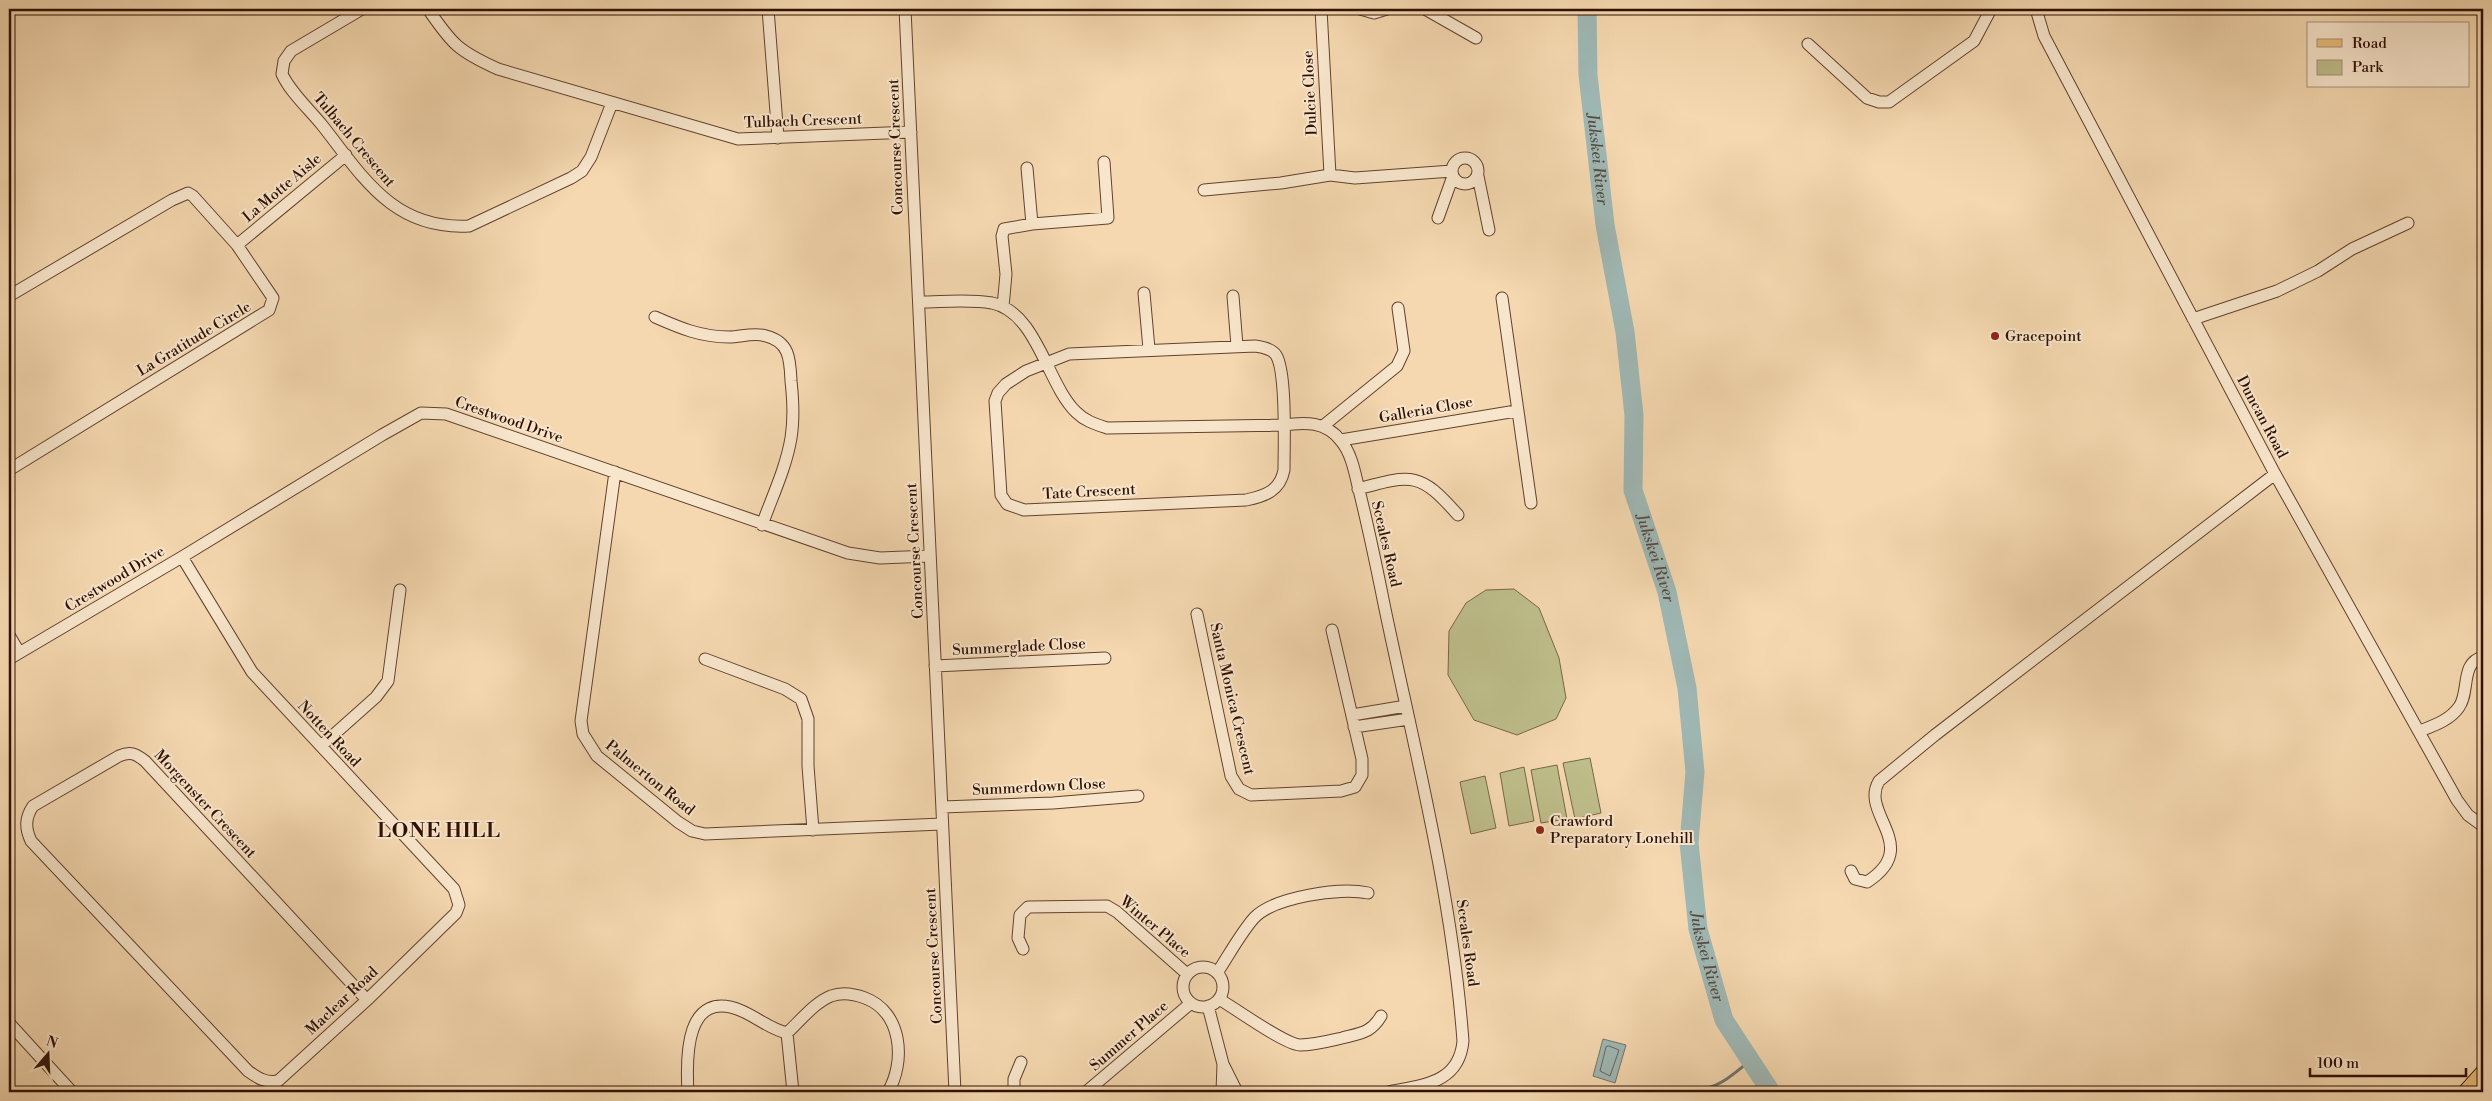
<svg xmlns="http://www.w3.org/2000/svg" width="2492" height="1101" viewBox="0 0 2492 1101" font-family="'Libre Bodoni',serif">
<rect width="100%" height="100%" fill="#f5d8b0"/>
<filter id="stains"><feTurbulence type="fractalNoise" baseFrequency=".004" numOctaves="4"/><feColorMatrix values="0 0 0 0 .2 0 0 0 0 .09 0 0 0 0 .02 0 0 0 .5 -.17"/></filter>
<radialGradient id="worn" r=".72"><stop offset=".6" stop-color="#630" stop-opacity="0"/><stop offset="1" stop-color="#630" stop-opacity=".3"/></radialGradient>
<path fill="#bebe8a" stroke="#776746" d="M1514,589L1539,608L1559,658L1566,698L1556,719L1517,735L1474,720L1448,675L1449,631L1466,603L1486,590Z
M1590,758L1601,813L1575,819L1563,763Z
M1557,765L1567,819L1541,823L1531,770Z
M1524,767L1534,821L1509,826L1500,773Z
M1485,776L1496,828L1471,834L1460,782Z"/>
<path fill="#9fb8b5" stroke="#73756e" d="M1603,1039L1626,1045L1615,1083L1593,1076Z"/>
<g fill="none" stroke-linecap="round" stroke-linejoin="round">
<path stroke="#68645c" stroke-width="1" d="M1609,1046L1619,1050L1610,1076L1600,1071L1606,1047Z"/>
<path stroke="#73756e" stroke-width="3" d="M1678,1092C1688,1086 1695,1090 1706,1088C1723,1085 1738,1070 1751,1060"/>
<path stroke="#9fb8b5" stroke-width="19" id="s1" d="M1587,9L1588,75L1605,225L1625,332L1634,415L1633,490L1667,592L1687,688L1695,772L1689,843L1698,929L1724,1020L1771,1092"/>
<defs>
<path id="minor" d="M362,9L291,51L284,61L282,74C290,92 309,109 322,125C363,177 393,230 469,226L571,178L582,171L591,157L612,103
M428,9C452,44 458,51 498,69L738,139L911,132
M768,9L778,138
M905,9L955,1092
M1321,9L1330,175
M1360,9L1374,13L1387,9
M1425,9L1476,38
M2036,9L2044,36L2275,474L2457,800L2468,815L2483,826
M1808,44L1867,98L1879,102H1889L1974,41L1991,9
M1452 171a13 13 0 1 1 26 0a13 13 0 1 1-26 0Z
M1027,168L1032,224
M1478,176L1489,230
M1204,190L1281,183L1330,175L1355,178L1452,171
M1438,218L1453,176
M237,245L346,155
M1144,293L1149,349
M9,296L172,200L188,193L193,196L237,245L273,298L269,310L9,470
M1233,296L1237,346
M1502,298L1531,503
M919,302C942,302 969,299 992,303C1037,312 1047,384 1076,412C1085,421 1095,424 1107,428L1283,425C1305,422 1326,421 1341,441C1352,454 1355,474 1359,490C1369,530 1377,569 1385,609C1415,752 1452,894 1463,1041C1459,1084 1422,1085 1388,1092
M1003,307L1006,274L1002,236L1004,229L1032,224L1108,218L1104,162
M655,317C680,328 701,337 729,337C741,337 754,332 766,336C790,342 790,360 791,381C793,399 794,420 791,438C786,468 772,497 762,525
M2193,319L2277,291L2318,271L2352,249L2408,223
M1255,346C1263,347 1272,349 1276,355C1287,372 1284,447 1284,470C1280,491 1265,496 1246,500L1024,510L1007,504L1001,495L995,401L998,393L1006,384L1026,371L1069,354Z
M1323,426L1397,366L1404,351L1398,308
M1341,440L1516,411
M615,472L581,721L583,734L597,756L678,822L692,831L705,834L942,824
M1358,489C1413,474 1420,472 1458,515
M182,557L252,672L454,889L459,905L456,913L367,1000L278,1081C265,1083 258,1078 248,1071L31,841C25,828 25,818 33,806L119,756C131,751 136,754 145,761L367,1000
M1197,614L1231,776L1239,789L1251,795L1341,791L1355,787L1362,775V759L1332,630
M9,635L19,652
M9,659L182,557L382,435L421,413L446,414L848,553L880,558L930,556
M705,659L785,689L801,699L808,719V766L813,830
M935,666L1105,658
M1352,715L1406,706
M1354,727L1409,719
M2420,731C2435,725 2450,720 2459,707C2470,692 2460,662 2483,657
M321,746L376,697L388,681L400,590
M942,807L1053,803L1138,796
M1851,871L1855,879L1867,882C1923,846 1859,814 1879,781L1935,735L2275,474
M1023,949L1018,938L1020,915L1028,907L1107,906L1117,912L1187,974
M1183 987a20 20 0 1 1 40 0a20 20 0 1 1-40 0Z
M1217,973C1229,955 1240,934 1254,918C1274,897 1340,887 1368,893
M1219,999C1236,1009 1284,1044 1300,1045C1314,1045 1329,1041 1342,1038C1361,1033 1371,1033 1381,1016
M1208,1006L1223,1064L1237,1092
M9,1023L72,1092
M787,1033L793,1092
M688,1092C686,1057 685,987 742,1011C758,1018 770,1029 787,1033C801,1020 814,1003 831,996C842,992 854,994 865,998C902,1012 906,1061 888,1092
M1014,1092V1079L1021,1062
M1086,1092L1191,1003
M1222,1092L1223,1064"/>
<path id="major" d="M2465,1092L2483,1072"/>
</defs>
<use href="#minor" stroke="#61422e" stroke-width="13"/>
<use href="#major" stroke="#301003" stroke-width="16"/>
<use href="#minor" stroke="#f8e6cc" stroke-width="11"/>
<use href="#major" stroke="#eabc78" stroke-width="14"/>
</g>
<g fill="#8f2418" stroke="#f8e6cc" stroke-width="2">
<circle cx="1995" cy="336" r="5"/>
<circle cx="1540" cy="830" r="5"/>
</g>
<g text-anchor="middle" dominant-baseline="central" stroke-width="4" stroke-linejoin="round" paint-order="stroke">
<g font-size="15" fill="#301003" stroke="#f8e6cc">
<text transform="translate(1310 93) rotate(-93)">Dulcie Close</text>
<text transform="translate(803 121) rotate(-2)">Tulbach Crescent</text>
<text transform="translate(354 140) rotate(50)">Tulbach Crescent</text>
<text transform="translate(896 147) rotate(-92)">Concourse Crescent</text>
<text transform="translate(282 188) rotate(-40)">La Motte Aisle</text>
<text transform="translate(194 339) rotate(-31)">La Gratitude Circle</text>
<text transform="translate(1426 410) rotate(-10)">Galleria Close</text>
<text transform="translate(2262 417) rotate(62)">Duncan Road</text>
<text transform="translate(509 420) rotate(19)">Crestwood Drive</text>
<text transform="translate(1089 492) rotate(-3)">Tate Crescent</text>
<text transform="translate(1386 544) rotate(77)">Sceales Road</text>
<text transform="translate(915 551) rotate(-93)">Concourse Crescent</text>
<text transform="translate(115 579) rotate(-31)">Crestwood Drive</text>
<text transform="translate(1019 647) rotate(-3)">Summerglade Close</text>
<text transform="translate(1232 699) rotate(77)">Santa Monica Crescent</text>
<text transform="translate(329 734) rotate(47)">Notten Road</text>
<text transform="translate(650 778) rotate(39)">Palmerton Road</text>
<text transform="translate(1039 787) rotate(-3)">Summerdown Close</text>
<text transform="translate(205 804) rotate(47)">Morgenster Crescent</text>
<text transform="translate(1155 927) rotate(40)">Winter Place</text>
<text transform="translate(1467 943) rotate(82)">Sceales Road</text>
<text transform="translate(934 956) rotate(-93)">Concourse Crescent</text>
<text transform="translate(342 1001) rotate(-43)">Maclear Road</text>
<text transform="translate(1129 1036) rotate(-41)">Summer Place</text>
</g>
<g font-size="15" fill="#301003" stroke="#f8e6cc" text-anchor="start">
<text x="2005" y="336">Gracepoint</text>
<text x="1550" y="821">Crawford<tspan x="1550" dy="17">Preparatory Lonehill</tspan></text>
</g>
<g font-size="16" font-style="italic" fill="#574b41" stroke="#f8e6cc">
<text stroke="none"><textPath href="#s1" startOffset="151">Jukskei River</textPath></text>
<text stroke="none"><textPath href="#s1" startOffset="556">Jukskei River</textPath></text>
<text stroke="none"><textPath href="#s1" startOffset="961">Jukskei River</textPath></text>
</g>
<g font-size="20" font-weight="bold" letter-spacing="1" fill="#301003" stroke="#f8e6cc">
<text x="439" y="831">LONE HILL</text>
</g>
</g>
<rect width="2492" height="1101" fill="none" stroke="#f5d8b0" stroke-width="30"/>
<rect x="10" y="10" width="2472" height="1081" fill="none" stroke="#301003" stroke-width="2.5"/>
<rect x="15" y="15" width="2462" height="1071" fill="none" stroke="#301003"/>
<rect x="2307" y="22" width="162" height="65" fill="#f8e6cc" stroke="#a8907c"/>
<rect x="2317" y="39" width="25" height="8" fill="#eabc78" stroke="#a8907c"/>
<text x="2352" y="48" font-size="15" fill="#301003">Road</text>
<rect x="2317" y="60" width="25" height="15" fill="#bebe8a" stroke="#a8907c"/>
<text x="2352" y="72" font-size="15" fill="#301003">Park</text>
<g transform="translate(48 1054) rotate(19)" stroke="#f8e6cc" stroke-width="4" paint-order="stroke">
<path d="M0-4L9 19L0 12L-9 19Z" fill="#301003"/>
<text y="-8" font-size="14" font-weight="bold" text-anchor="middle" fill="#301003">N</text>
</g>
<path d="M2310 1068v8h156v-8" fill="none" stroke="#301003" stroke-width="2.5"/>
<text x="2317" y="1068" font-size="15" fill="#301003" stroke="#f8e6cc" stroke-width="4" paint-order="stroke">100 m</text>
<rect width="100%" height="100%" filter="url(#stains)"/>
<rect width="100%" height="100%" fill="url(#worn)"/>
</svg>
